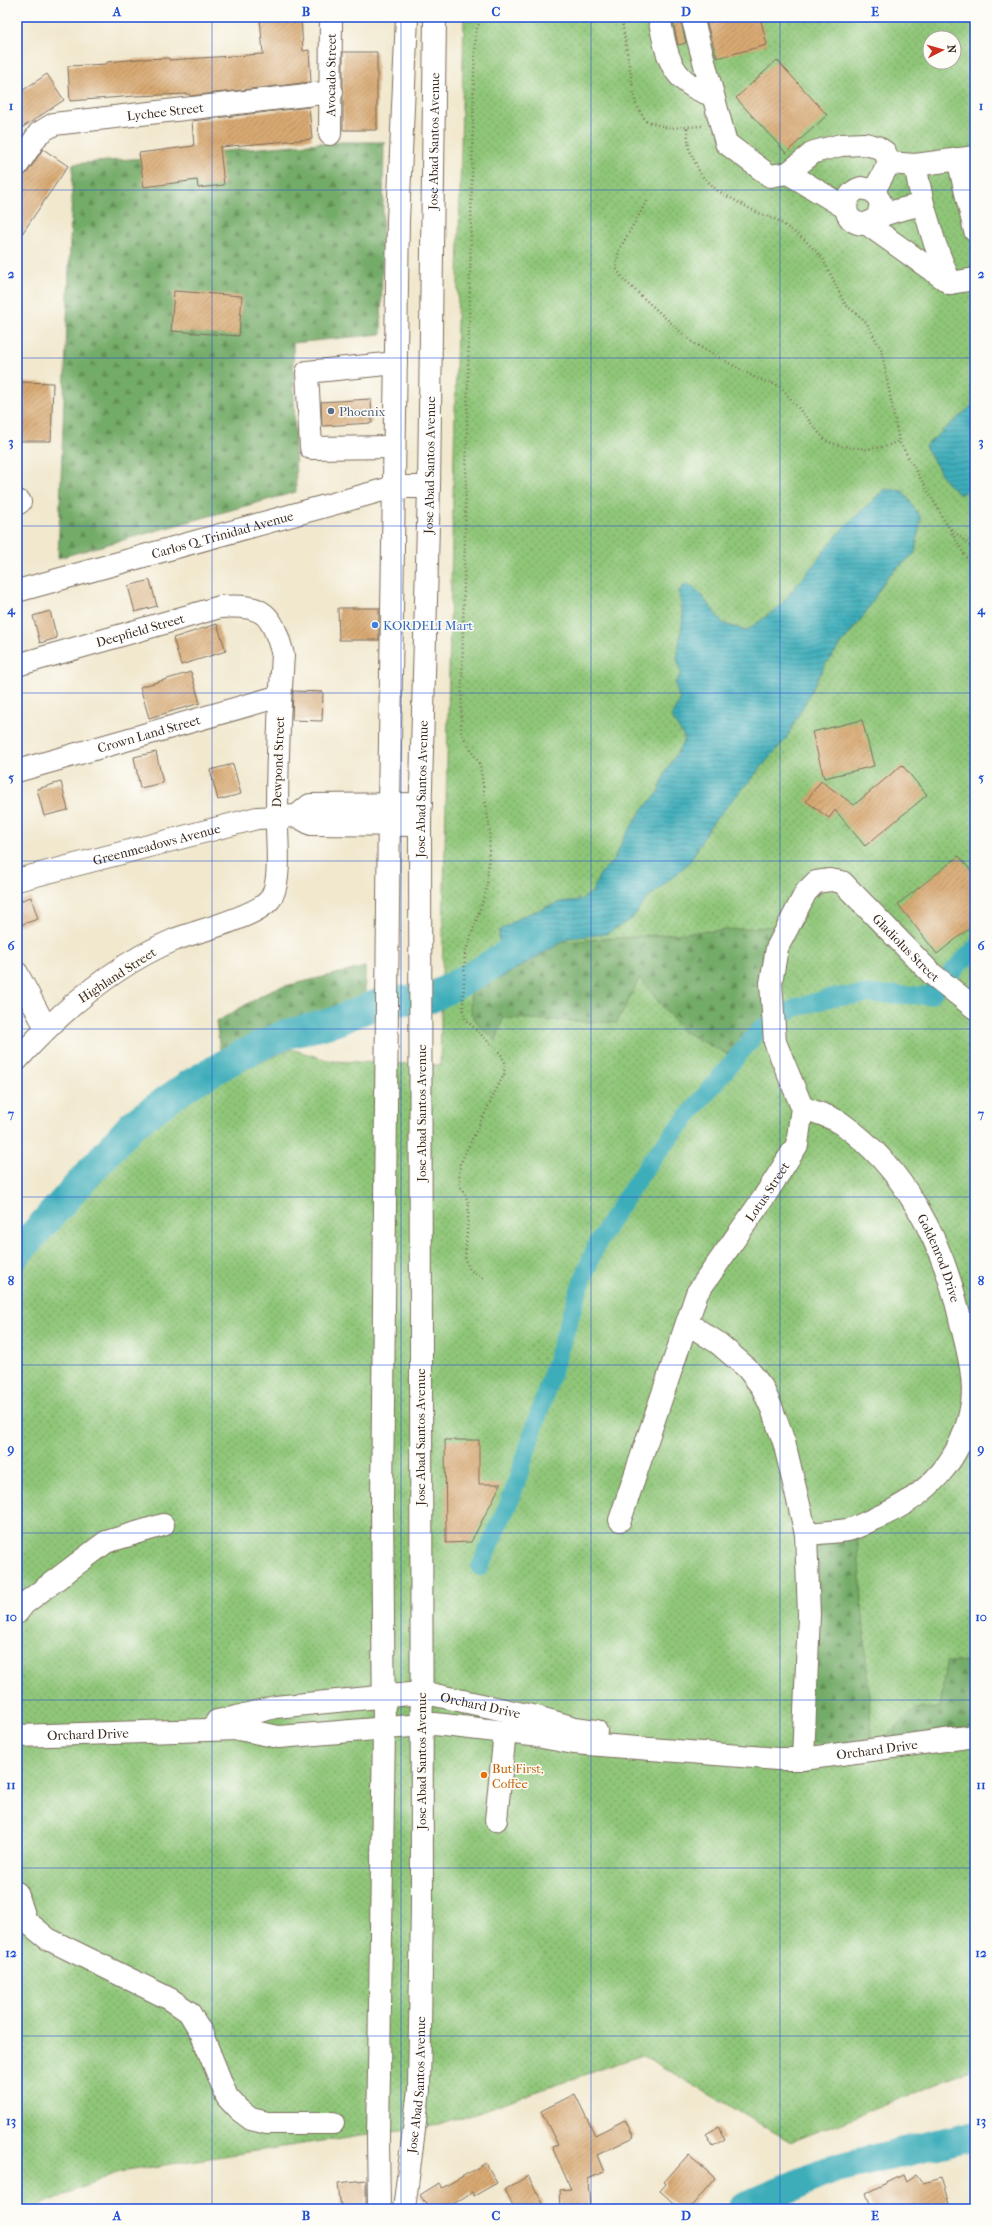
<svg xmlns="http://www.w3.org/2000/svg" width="992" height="2226" viewBox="0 0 992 2226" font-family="'IM FELL French Canon',serif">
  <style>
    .grass { fill: url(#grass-dots); stroke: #65784b; fill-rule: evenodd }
    .forest { fill: url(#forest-firs); stroke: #576a43 }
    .water { fill: url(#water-rules); stroke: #3c6c6c }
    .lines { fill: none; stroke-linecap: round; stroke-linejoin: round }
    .canal { stroke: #3eadba; stroke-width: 18 }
    .river { stroke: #3eadba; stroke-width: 30 }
    .building { fill: url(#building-hatch) }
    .minor-casing { stroke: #7b6c5c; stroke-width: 24 }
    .major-casing { stroke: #7b6c5c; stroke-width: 24 }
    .path { stroke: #7b6c5c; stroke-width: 2.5; stroke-dasharray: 1 3; stroke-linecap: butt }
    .minor { stroke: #fff; stroke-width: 22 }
    .major { stroke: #fff; stroke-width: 22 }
    .grid { fill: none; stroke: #1d4ed8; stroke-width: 1; stroke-opacity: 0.55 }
    .service-dot { fill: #5c6f8a; stroke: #fdfcf7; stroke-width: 1.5 }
    .shop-dot { fill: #3f7fe0; stroke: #fdfcf7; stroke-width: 1.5 }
    .food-dot { fill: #e8710a; stroke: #fdfcf7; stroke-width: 1.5 }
    .labels { text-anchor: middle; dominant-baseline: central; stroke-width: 3; stroke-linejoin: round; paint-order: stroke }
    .street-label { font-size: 13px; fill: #3b2a1e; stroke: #fdfcf7 }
    .service-label { font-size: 13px; fill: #4e5e75; stroke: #fdfcf7; text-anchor: start }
    .shop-label { font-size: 13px; fill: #366cbe; stroke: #fdfcf7; text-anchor: start }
    .food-label { font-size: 13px; fill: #c56008; stroke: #fdfcf7; text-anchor: start }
    .neatline { fill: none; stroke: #1d4ed8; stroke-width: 1.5 }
    .grid-label { font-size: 13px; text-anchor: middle; font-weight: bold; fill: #1d4ed8 }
  </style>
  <defs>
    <pattern id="grass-dots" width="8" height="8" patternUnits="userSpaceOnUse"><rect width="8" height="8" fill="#8fc678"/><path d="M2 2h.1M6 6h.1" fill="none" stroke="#76a162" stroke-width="1.8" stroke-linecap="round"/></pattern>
    <pattern id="forest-firs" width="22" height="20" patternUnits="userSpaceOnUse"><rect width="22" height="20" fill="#73ab68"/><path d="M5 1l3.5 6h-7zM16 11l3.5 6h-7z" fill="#608b55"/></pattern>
    <pattern id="water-rules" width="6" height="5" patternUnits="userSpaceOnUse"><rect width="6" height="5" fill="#3eadba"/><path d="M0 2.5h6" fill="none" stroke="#358d97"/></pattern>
    <pattern id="building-hatch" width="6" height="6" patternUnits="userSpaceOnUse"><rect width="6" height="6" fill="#d8a972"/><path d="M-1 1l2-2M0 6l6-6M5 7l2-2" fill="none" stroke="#b08a5d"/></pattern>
  </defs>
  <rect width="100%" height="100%" fill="#fdfcf7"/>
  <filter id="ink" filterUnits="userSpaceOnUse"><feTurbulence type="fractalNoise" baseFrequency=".025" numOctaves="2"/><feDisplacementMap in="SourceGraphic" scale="8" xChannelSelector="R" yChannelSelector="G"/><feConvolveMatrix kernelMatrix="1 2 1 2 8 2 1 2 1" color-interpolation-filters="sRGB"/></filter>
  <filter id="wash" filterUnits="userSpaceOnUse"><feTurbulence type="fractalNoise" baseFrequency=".012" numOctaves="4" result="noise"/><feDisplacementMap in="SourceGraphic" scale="16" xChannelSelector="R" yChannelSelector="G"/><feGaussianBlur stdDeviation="0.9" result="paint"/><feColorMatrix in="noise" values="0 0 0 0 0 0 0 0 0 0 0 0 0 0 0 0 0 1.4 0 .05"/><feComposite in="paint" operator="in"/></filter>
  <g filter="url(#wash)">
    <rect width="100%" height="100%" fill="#f1e8ce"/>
    <path class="grass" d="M464,17h511v2052l-184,73 -149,-87 -202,70 -79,10 -242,37 -88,37h-14v-939l129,-140 73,-49 72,-32 40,12 109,4zM930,38h24v24h-24z"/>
    <path class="forest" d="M331,142h53l-3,192 -88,9 3,149 -238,66 15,-394z
      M780,926l-14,88 -39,40 -45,-23 -42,-53 -23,45 -114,-5 -7,23c-26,-24 -31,-27 -21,-62l87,-37z
      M365,967v34l-144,56 -5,-35 57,-33z
      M857,1534l16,216 -68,-10 10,-200z
      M975,1661v65l-96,17 36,-34 25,-1 6,-46z"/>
    <path class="water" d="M975,403v81l-15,11 -14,-13 -21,-36z
      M885,489l18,2 18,27 -6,35 -28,24 -22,37 -40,51 -39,74 -75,86 -22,38 -42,36 -15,20 -26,15 -37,4 -70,41v-48l21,-14 40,-15 20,-2 12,-8 9,-20 12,-11 12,-25 17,-26 16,-17 8,-22 19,-32 -14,-23 9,-15 -5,-17 6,-11 -4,-14 6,-43 -4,-25 8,-8 12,9 24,31 23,8 33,-24 64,-79z"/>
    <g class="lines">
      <path class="canal" d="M480,1567l33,-74 66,-203 16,-42 17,-30 40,-59 108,-130 35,-21 38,-11 39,-3 57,2 46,-48"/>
      <path class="river" d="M17,1253l116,-129 57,-40 49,-28 45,-21 50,-13 48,-20 49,-4 50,-27 53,-34
        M743,2209l5,-4 85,-36 142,-34"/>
    </g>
    <g id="blocks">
      <path class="building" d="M260,17h41l2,34 6,-1 2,32 -121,14 -1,-2 -54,2 -65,5 -2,-35 39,-2v-2l32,-3 30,-1v2l94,-6z
        M672,17h8l6,26 -8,2z
        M705,17h55l7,28 -50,13z
        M343,52h34v78h-34z
        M777,60l50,55 -41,38 -50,-55z
        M47,74l17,26 -47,31v-37z
        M309,107l3,32 -92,8 4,38 -26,3 -1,-8 -53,7 -5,-34 55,-7 -2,-25z
        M17,131l6,4 -6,8z
        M43,149l25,17 -51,75v-63l10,-5z
        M174,291l68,5 -3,40 -68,-5z
        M21,382l32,1 -2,58h-32z
        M371,399l1,24 -50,3 -1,-24z
        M150,580l7,26 -22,6 -7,-26z
        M338,608h41v32h-40z
        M50,611l7,27 -17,5 -7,-27z
        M217,624l9,27 -45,14 -8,-27z
        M191,672l9,31 -51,15 -9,-31z
        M293,691l30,1 -1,29 -30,-1z
        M862,720l12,46 -50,12 -12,-46z
        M156,752l7,31 -23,5 -6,-31z
        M233,764l8,30 -23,6 -8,-30z
        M902,765l25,30 -62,51 -30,-36 -6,8 -23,-17 15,-20 33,24z
        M61,782l7,28 -24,6 -7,-27z
        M959,856l16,20v48l-38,30 -39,-50z
        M31,897l7,22 -21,7v-24z
        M445,1440h34v44h22l-30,58 -25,1z
        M575,2094l20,41 30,-15 9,17 -37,18 7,17 -16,7 2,30h-30l-1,-19 12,-1 -19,-42 6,-2 -17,-34z
        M718,2127l7,12 -12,7 -7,-12z
        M688,2155l27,23 -26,31h-9l-20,-18 6,-7 -2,-2z
        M486,2163l11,20 -23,13 -2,-4 -26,17h-17l-9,-14 19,-12 3,5z
        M903,2175l3,7 10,-7 6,8 19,-5 10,31h-77l-8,-16z
        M528,2176l18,33h-31l-11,-19z
        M366,2180v29h-25l-3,-26z"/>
    </g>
  </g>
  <g filter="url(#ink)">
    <use href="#blocks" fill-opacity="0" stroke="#7b6c5c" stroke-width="1"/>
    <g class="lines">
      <g class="minor-casing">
        <g id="minor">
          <path d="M659,17c8,39 11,65 53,78"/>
          <path d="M692,17l34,126 44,33 18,-3 26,-21 27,-7 24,-1 12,3 8,5 4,11"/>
          <path id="s1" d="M330,134l1,-117"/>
          <path d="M958,159l17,72"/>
          <path d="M915,165l8,39"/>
          <path id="s2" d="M17,166l22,-33 15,-9 278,-32"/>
          <path d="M788,173l58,35"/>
          <path d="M874,191l15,-28 26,2 60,-8"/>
          <path d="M878,217l3,-14 -7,-12 -13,-3c-20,6 -20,35 2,36 7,0 10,-5 16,-7 14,-7 30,-9 44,-13l12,40 15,39 25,-4"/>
          <path d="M867,224l83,59"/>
          <path d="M394,447l-83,1 -4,-76 89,-9"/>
          <path d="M17,504l3,-2"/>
          <path id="s3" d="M17,665l203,-58c44,-3 52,6 63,48 -4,53 -6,107 -6,160 -1,23 5,61 -5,81 -9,20 -76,35 -98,44 -62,26 -113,71 -157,120"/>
          <path id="s4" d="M17,771l263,-75"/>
          <path d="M297,816l13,-11 111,-1"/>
          <path id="s5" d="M17,880l240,-62 40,-2 14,8 109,1"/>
          <path d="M17,973l29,55"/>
          <path id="s6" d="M802,1107c12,5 28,9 39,16 63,44 101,118 118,191 6,28 17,60 13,89 -9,57 -45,94 -96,115 -9,4 -19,10 -28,12 -14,2 -28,3 -42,4"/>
          <path d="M687,1323l31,20 29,25 15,19 10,22 12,33 22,92 3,81 -6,144"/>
          <path id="s7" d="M620,1520l77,-227 67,-96 33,-52 5,-38 -27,-65 -4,-59 6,-35 29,-56 10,-10 14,-2 12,2 90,92 43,34"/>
          <path d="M17,1613l7,-9 82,-62 57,-17"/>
          <path id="s8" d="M217,1721l20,-4 38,-10 145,-14 15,2 102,22 38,11 21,3"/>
          <path id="s9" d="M17,1736l222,-7 40,8 156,-13 96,11 43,8 204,16h25l172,-23"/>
          <path d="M496,1820l9,-88"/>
          <path d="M17,1893l9,28 22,18 122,60 19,13 12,20 26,65 12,13 12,9 16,4h66"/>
        </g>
      </g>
      <g class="major-casing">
        <g id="major">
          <path id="s10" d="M17,591l377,-104h35"/>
          <path d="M379,2209l-1,-71 6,-410 -2,-224 7,-698 9,-586 9,-203"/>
          <path id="s11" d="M404,2209l15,-119 3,-187 -2,-1078 9,-338 6,-470"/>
        </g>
      </g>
      <path class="path" d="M482,17l-6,14 -2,43 -13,659 19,32 10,67 -3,56 -22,66 -2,54 2,11 36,35 4,9 -1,11 -44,90 -1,19 10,20 -4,57 5,10 13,8
        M621,17l15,88 10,16 22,7 34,-2
        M687,128l2,21 12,26 17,16 36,20 23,9 28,20 18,19 22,45 21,18 15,27 18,92 76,132
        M647,201l-28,49 -3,18 9,13 68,62 63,35 24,8 46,55 15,5 25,3 18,-2 15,-6
        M951,529l24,21"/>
      <use href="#minor" class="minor"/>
      <use href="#major" class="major"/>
    </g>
  </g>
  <path class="grid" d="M212,17v2192M401,17v2192M591,17v2192M780,17v2192M17,190h958M17,358h958M17,526h958M17,693h958M17,861h958M17,1029h958M17,1197h958M17,1365h958M17,1533h958M17,1700h958M17,1868h958M17,2036h958"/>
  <circle class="service-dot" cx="331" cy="411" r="4"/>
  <circle class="shop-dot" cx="375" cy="625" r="4"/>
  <circle class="food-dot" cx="484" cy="1775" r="4"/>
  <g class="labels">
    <g class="street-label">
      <text stroke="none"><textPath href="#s1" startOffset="59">Avocado Street</textPath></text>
      <text stroke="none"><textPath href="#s2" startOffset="169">Lychee Street</textPath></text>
      <text stroke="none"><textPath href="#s11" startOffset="2069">Jose Abad Santos Avenue</textPath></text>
      <text stroke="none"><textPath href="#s11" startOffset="1745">Jose Abad Santos Avenue</textPath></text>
      <text stroke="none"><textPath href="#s10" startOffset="213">Carlos Q. Trinidad Avenue</textPath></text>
      <text stroke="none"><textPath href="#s3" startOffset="128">Deepfield Street</textPath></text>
      <text stroke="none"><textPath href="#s4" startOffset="137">Crown Land Street</textPath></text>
      <text transform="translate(278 762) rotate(-88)">Dewpond Street</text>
      <text stroke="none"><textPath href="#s11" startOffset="1421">Jose Abad Santos Avenue</textPath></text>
      <text stroke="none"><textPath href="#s5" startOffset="144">Greenmeadows Avenue</textPath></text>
      <text stroke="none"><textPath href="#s7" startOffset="817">Gladiolus Street</textPath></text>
      <text transform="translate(117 975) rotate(-33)">Highland Street</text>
      <text transform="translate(421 1113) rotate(-90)">Jose Abad Santos Avenue</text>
      <text stroke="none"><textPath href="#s7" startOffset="363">Lotus Street</textPath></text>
      <text stroke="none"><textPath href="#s6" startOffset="212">Goldenrod Drive</textPath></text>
      <text transform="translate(420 1437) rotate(-90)">Jose Abad Santos Avenue</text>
      <text stroke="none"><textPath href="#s8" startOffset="267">Orchard Drive</textPath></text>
      <text stroke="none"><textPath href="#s9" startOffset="71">Orchard Drive</textPath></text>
      <text stroke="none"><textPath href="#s9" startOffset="864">Orchard Drive</textPath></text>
      <text transform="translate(421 1761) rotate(-90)">Jose Abad Santos Avenue</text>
      <text stroke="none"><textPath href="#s11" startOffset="125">Jose Abad Santos Avenue</textPath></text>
    </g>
    <g class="service-label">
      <text x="339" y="411">Phoenix</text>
    </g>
    <g class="shop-label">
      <text x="383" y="625">KORDELI Mart</text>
    </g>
    <g class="food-label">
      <text x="492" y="1768">But First,<tspan x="492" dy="15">Coffee</tspan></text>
    </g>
  </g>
  <rect width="992" height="2226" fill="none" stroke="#fdfcf7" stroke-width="44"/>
  <g transform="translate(942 50) rotate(84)"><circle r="19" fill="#fdfcf7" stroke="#afa8a0"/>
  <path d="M0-3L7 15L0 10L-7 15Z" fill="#c8321e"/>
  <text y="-6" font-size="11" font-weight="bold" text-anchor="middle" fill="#3b2a1e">N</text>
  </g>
  <rect x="22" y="22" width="948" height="2182" class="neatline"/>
  <g class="grid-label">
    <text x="117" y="16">A</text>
    <text x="306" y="16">B</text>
    <text x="496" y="16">C</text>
    <text x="686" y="16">D</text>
    <text x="875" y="16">E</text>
    <text x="11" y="110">1</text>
    <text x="981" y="110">1</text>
    <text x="11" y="278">2</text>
    <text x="981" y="278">2</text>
    <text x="11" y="446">3</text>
    <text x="981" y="446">3</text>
    <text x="11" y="614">4</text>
    <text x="981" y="614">4</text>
    <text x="11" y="782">5</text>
    <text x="981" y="782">5</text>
    <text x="11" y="950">6</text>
    <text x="981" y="950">6</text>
    <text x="11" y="1118">7</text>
    <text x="981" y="1118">7</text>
    <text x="11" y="1285">8</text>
    <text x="981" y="1285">8</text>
    <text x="11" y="1453">9</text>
    <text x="981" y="1453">9</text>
    <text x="11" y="1621">10</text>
    <text x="981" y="1621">10</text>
    <text x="11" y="1789">11</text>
    <text x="981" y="1789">11</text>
    <text x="11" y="1957">12</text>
    <text x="981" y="1957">12</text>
    <text x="11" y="2125">13</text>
    <text x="981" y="2125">13</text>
    <text x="117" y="2220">A</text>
    <text x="306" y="2220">B</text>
    <text x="496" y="2220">C</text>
    <text x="686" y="2220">D</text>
    <text x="875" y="2220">E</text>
  </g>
</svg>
